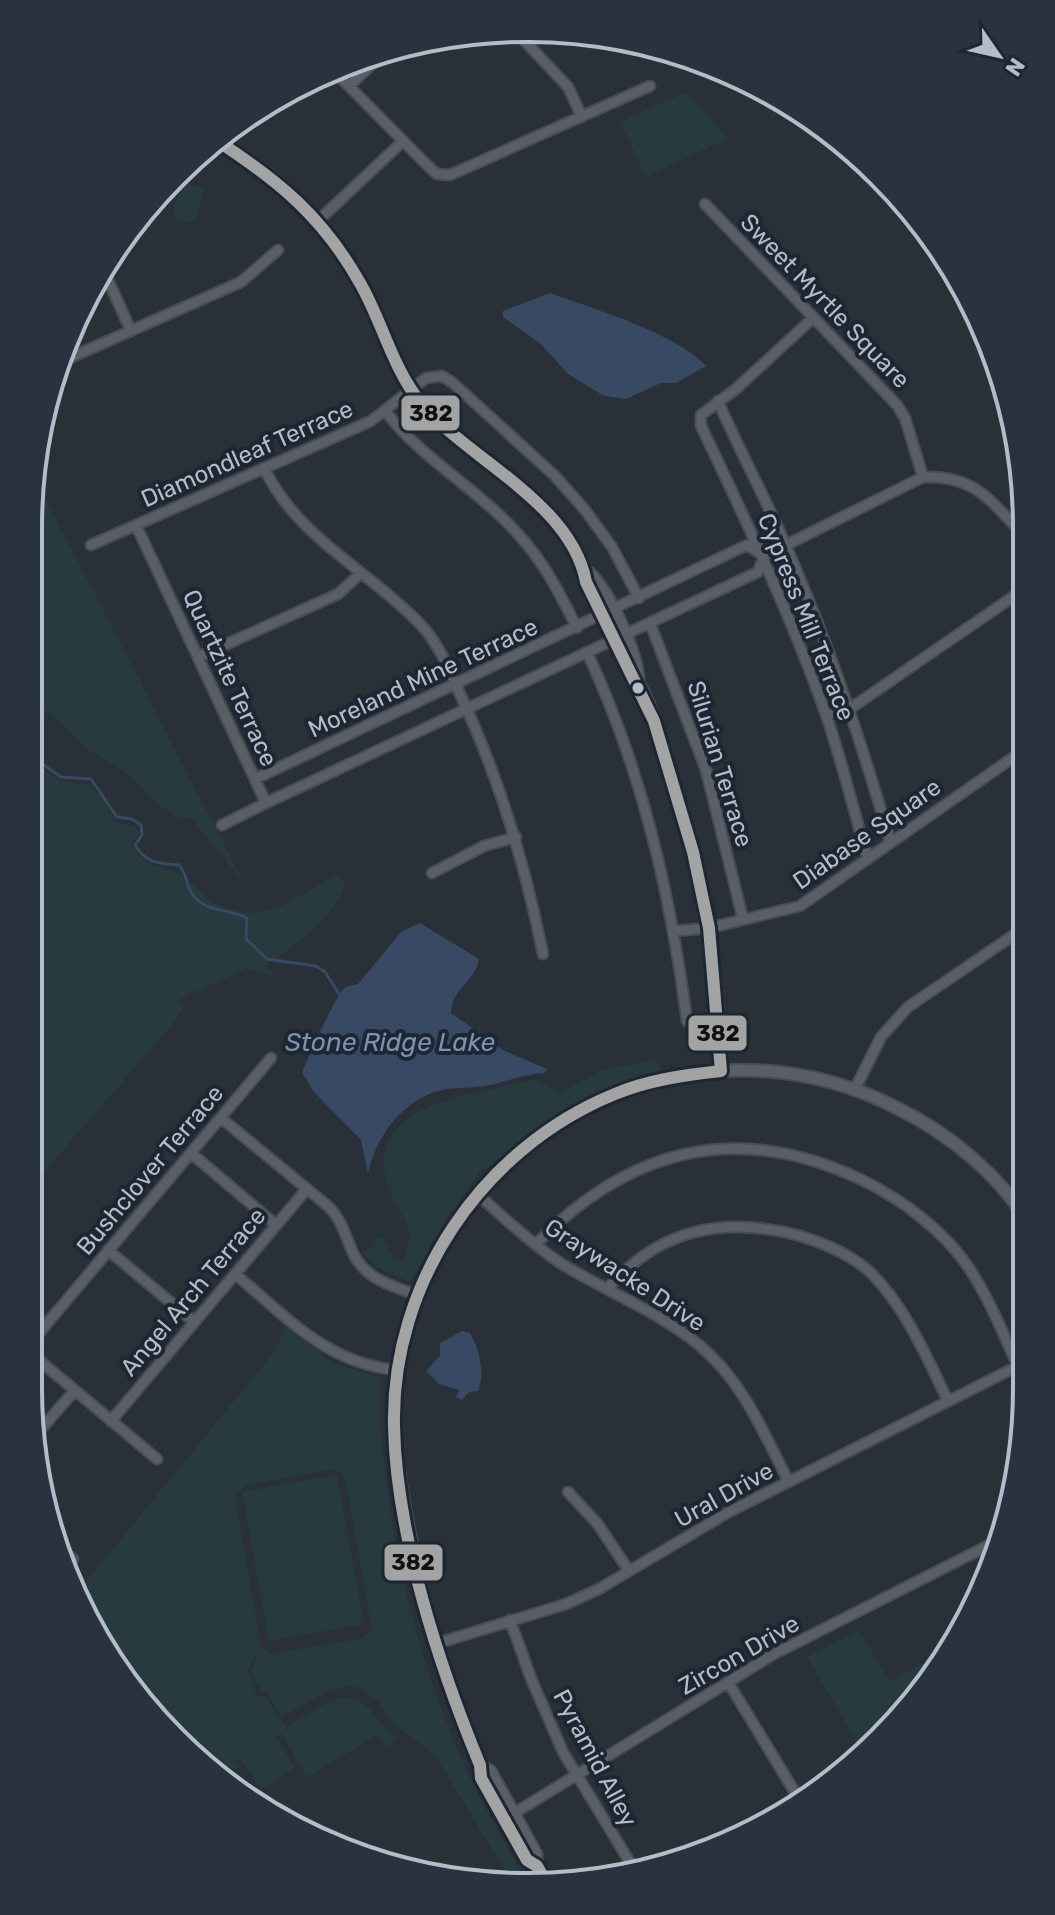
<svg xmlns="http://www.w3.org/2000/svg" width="1055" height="1915" viewBox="0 0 1055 1915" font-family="Rubik,sans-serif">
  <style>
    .green { fill: #273a3e; fill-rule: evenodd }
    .water { fill: #384963 }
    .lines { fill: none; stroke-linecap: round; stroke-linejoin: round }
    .stream { stroke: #384963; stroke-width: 3 }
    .minor-casing { stroke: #484c53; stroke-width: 13 }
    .tertiary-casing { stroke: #484c53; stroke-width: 15 }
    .minor { stroke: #5a5e66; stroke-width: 9 }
    .tertiary { stroke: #5a5e66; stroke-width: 11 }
    .bus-1-casing { stroke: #1d2633; stroke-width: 18 }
    .bus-1 { stroke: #a3a3a3; stroke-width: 12 }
    .bus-dot { fill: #b4bcc9; stroke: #1d2633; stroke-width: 3 }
    .labels { text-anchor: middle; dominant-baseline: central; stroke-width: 8; stroke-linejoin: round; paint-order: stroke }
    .street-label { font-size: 24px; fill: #b4bcc9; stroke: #1d2633 }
    .water-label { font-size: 26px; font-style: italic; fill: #7c92b1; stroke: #1d2633 }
    .rim { fill: none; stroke: #b4bcc9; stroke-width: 4 }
    .line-badge { stroke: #1d2633; stroke-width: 3 }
    .pale-badge-label { font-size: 22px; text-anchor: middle; font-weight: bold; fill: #111 }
  </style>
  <rect width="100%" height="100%" fill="#2a3038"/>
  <path class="green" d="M686,92l42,46 -82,39 -26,-55z
    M182,182l23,6 -9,31 -7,4 -12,-4 -4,-7z
    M33,474l211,409 -52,-64 -17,-3 -23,-16 -19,-23 -48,-29 -29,-31 -27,-14v-208z
    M29,758l29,22 31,5 14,13 11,23 22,6 3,6 -8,13c18,25 28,17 52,30 13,8 20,22 33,28 53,25 77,-9 121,-29l8,8c-12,37 -48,61 -79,82l10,13 -29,-10 -69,32 4,8 -7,13 -147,170z
    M654,1060l5,3 1,7c-67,18 -121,51 -172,98l-7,2 -38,54 -31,55 -4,2 -31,-13 -15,-16 12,-6 -2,-5 11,-5 11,24 10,-1c1,-8 6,-17 6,-23 -3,-20 -20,-37 -24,-56 -19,-82 98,-85 149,-101l25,14 42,-23z
    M285,1326l49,38 46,12c-2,56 6,108 15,163 24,130 64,232 133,344l-17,-2 -76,-126 -41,-31 -17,-24 -12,-9 -12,-5 -20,3 -52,28 -15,-26 -4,2 -11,-22 8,-20 -11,18 9,28 8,-1 22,33c4,-7 20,-14 29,-20 50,-31 49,6 82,30l-12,9 -9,-13 -70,42 -26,-44 -5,3 19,32 -34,21 -21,-31 -5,3 4,6 -18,9 -90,-85 -53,-100 197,-240zM331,1469l11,4 3,5 27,151 -9,9 -94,16 -8,-8 -26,-149 10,-11z
    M337,1475l27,149 -95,17 -27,-149z
    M859,1630l31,51 60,-31 -86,104 -57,-97z"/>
  <path class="water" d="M550,293c41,15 128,41 156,73l-30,17h-15l-35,16 -22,-3 -36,-22 -27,-30 -38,-27v-6z
    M420,923l59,36c-3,22 -28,30 -28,54l54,38 42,18 -3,4c-20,1 -35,8 -54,12 -14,3 -29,2 -43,4 -42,7 -71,46 -79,85l-7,-34 -48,-49 -11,-19c6,-13 35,-81 44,-85 4,-2 8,-2 12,-3l44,-53z
    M462,1331l8,2c10,16 15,43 8,58l-9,1 -7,8 -6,-3 3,-7 -20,-6 -13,-13 14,-15v-13z"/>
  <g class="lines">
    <path class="stream" d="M29,753l10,2 2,8 20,14 30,2 26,38 15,2 9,6 1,10 -7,10c11,19 24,18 44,20 8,9 7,21 14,30 12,17 37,14 54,23l-1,21 21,20 49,7 9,6 14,22"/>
    <g class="minor-casing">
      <path id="minor" d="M521,37l47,50 14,30
        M338,75l89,90 10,9 13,1 200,-89
        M349,86l37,-35
        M705,204l192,201 8,13 18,59
        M319,220l84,-79
        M103,269l28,62
        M813,318l-76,70 -36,27v11c45,94 89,188 124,286 17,48 28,98 43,147
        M56,364l185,-82 37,-32
        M718,401c21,49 47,96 68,145 42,96 75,194 104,295
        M386,412c37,48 92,77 132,122 26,28 42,60 59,94
        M264,468c34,71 105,102 157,157 18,19 28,45 39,69 39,83 65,170 83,260
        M136,525l130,278 -44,22
        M91,545l280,-124 55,-43 16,-2 11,7 102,93 30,34 27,37 27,51
        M650,623l56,147 37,149
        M587,652c55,118 83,240 100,369
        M198,657l140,-63 22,-20
        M826,715l25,-7 172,-118
        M255,779l492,-234 14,9
        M266,803l492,-231 6,-16 159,-79c52,-2 66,23 100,57
        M432,873l52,-27 32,-9
        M675,931l34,-3 91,-22 224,-156
        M855,1089l26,-52 27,-30 116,-79
        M221,1118l108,89c13,13 16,29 24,46 12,26 38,32 63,42
        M191,1153l85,72
        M477,1194c27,23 54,50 85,70 45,28 96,47 137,81 44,36 65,89 90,137
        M536,1244c95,-97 203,-123 326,-64 41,20 82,51 107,88 24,36 38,77 57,115
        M108,1250l85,71
        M235,1274c52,43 91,89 161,96
        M608,1288c52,-59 114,-72 189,-53 27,8 56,20 76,40 34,35 54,83 75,126
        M28,1346l243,-288
        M28,1351l129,108
        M111,1421l195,-231
        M36,1435l39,-45
        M568,1492l29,31 32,48
        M54,1544l19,15
        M510,1620l22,61 31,71 71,117
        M435,1644l131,-40 33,-15 128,-76 299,-151
        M728,1682l71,117
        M508,1817l266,-163 229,-116"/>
    </g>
    <g class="tertiary-casing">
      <path id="tertiary" d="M216,140c70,39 121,92 156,165 15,33 27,68 49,97 17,23 42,39 64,57 32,26 100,78 101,123l44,92c18,17 25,49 32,72 34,106 57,213 59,325
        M586,571c20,12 54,87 52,111
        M480,1765l10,6 46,83 1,12
        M548,1885l-11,-19 -10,-6 -46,-82 -1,-13c-36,-82 -59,-167 -75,-255 -8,-47 -16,-95 -8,-142 39,-233 289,-369 502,-259 50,25 95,62 126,108"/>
    </g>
    <use href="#minor" class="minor"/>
    <use href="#tertiary" class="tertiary"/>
    <g class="bus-1-casing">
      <path id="bus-1" d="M216,140c63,41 107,77 144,143 22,38 32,84 60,119 48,58 151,100 166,180l68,139 39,131 16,76 12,143c-36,4 -73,9 -106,23 -133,54 -224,189 -221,332 2,108 45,240 86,339l1,13 46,82 10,6 11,19"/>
    </g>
    <use href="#bus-1" class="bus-1"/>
  </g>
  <circle class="bus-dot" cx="638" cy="688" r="7"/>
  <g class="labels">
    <g class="street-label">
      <text transform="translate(825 301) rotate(46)">Sweet Myrtle Square</text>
      <text transform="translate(247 454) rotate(-24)">Diamondleaf Terrace</text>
      <text transform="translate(806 617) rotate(68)">Cypress Mill Terrace</text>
      <text transform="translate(230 678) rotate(65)">Quartzite Terrace</text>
      <text transform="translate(423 678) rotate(-25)">Moreland Mine Terrace</text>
      <text transform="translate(720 764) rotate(73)">Silurian Terrace</text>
      <text transform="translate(867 834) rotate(-35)">Diabase Square</text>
      <text transform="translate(150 1170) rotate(-50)">Bushclover Terrace</text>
      <text transform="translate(625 1275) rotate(33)">Graywacke Drive</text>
      <text transform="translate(193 1292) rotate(-50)">Angel Arch Terrace</text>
      <text transform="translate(724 1495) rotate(-29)">Ural Drive</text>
      <text transform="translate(739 1655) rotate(-30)">Zircon Drive</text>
      <text transform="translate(595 1758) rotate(62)">Pyramid Alley</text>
    </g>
    <g class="water-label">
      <text x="390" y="1042">Stone Ridge Lake</text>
    </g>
  </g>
  <path d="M0 0H1055V1915H0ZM527 42H528A485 485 0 0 1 1013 527V1388A485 485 0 0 1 528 1873H527A485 485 0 0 1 42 1388V527A485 485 0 0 1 527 42Z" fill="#29323f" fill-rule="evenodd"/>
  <path class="rim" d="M527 42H528A485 485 0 0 1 1013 527V1388A485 485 0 0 1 528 1873H527A485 485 0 0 1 42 1388V527A485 485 0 0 1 527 42Z"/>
  <g class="line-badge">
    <rect x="400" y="394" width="61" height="38" rx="8" fill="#a3a3a3"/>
    <rect x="687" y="1014" width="61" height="38" rx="8" fill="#a3a3a3"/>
    <rect x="383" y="1543" width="61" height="39" rx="8" fill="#a3a3a3"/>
  </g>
  <g class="pale-badge-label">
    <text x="431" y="421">382</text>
    <text x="718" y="1041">382</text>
    <text x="413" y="1570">382</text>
  </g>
  <g transform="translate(999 56) rotate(124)" stroke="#1d2633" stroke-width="6" paint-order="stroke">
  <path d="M0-6L14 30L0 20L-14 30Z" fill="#b4bcc9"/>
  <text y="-12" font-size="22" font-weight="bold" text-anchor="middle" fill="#b4bcc9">N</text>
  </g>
</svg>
